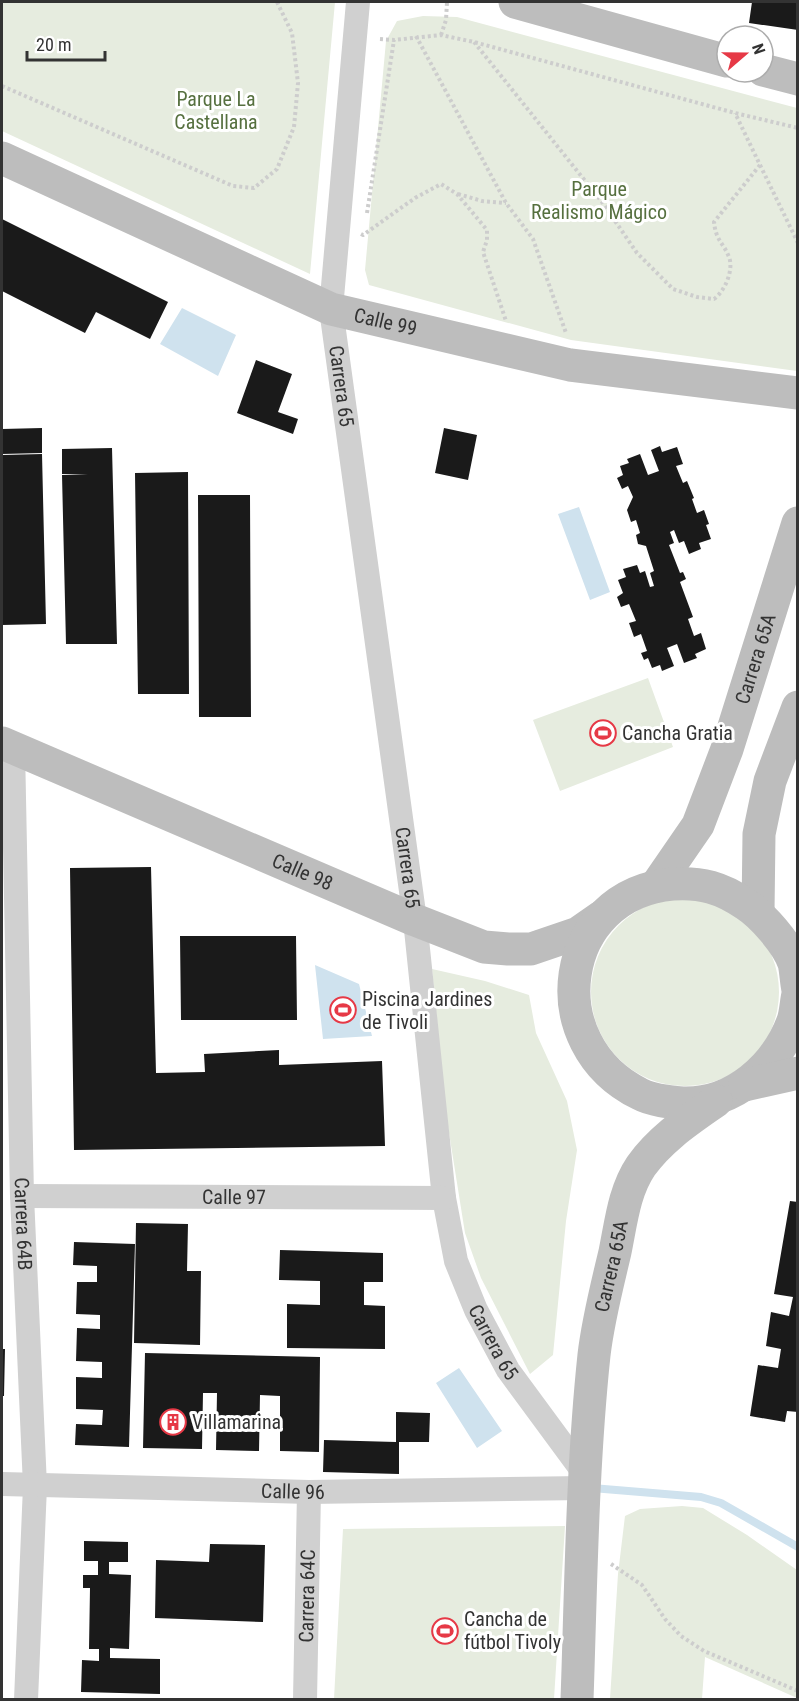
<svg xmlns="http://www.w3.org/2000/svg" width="799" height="1701" viewBox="0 0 799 1701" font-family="'Roboto Condensed',sans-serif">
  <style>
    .green { fill: #e6ecdf }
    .water { fill: #cfe2ee }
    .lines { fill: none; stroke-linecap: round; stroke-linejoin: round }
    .stream { stroke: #cfe2ee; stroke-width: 8 }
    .building { fill: #1a1a1a }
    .path { stroke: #cdcdcd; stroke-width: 4; stroke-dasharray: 3 3; stroke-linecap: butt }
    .street { stroke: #d0d0d0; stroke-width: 24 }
    .secondary { stroke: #bdbdbd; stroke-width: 33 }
    .labels { text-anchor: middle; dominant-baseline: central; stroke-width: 6; stroke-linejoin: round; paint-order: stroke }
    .park-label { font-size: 20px; fill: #56703f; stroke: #fff }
    .street-label { font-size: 20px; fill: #333; stroke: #fff }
    .poi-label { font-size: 20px; fill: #333; stroke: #fff; text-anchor: start }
  </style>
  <rect width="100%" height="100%" fill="#fff"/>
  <path class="green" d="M2,2h333l-25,272 -308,-143z
    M423,16l34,1 340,91v263l-226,-31 -202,-55 -4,-15 21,-229 11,-20z
    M648,678l25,69 -113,44 -27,-71z
    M591 992a94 94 0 1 1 188 0a94 94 0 1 1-188 0Z
    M432,969l53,12 44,14 7,38 31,68 10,49 -11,71 -13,134 -23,19 -49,-96 -16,-45 -19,-119z
    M682,1506l21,2 44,27 50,35v128l-92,-41 -3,42h-92l8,-125 7,-58 15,-7z
    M565,1526l-11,173h-220l9,-170z"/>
  <path class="water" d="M182,308l54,27 -18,41 -58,-32z
    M579,507l31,85 -20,8 -32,-86z
    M315,965l44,19 13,52 -49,3z
    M459,1368l43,63 -25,17 -41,-65z"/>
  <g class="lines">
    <path class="stream" d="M592,1488l109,9 20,6 77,44"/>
  </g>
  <path class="building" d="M752,2h46v28l-49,-7z
    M2,219l166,83 -18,37 -54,-27 -11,21 -83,-42z
    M256,360l36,14 -14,38 20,7 -5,15 -56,-21z
    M42,428v25l-40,1v-25z
    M444,428l33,7 -9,45 -33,-7z
    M660,446l2,6 15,-5 6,17 -7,2 7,17 4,-2 7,17 -2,1 5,14 7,-3 5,14 -3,1 5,14 -12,4 2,6 -12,5 -5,-13 -5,2 -5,-13 -4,2 4,11 -5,2 11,28 3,-1 3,7 -6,3 13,35 -5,2 6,17 7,-3 5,16 -11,5 2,4 -13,5 -7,-19 -10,4 7,18 -12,5 -2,-6 -8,3 -4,-10 -4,2 -3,-7 6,-2 -6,-17 -7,3 -5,-14 7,-2 -7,-17 -8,3 -4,-10 6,-4 -5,-13 8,-3 -3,-8 14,-4 3,8 5,-2 5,16 4,-1 -4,-13 4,-2 -8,-25 -8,-2 -2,-9 4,-2 -4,-13 -5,2 -4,-12 6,-13 -5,-11 -6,3 -5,-11 6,-3 -3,-9 9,-3 -2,-4 13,-5 8,21 11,-4 -8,-21z
    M112,448l5,196h-51l-4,-169 26,-1h-26v-25z
    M42,454l4,170 -44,1v-170z
    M188,472l1,222h-51l-3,-221z
    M198,495h52l1,222h-52z
    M151,867l5,206 49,-1 -1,-18 75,-4v15l103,-4 3,85 -311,4 -4,-282z
    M180,936h116l1,84h-116z
    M790,1201l8,1v210l-11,-1 -2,11 -35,-6 8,-51 20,3 3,-19 -15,-3 5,-34 18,4 4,-19 -19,-3z
    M136,1223l52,1 -1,47h14l-1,74 -66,-2z
    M74,1242l61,2 -6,203 -54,-2 1,-21 26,1 1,-15 -27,-1v-32l26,1v-16l-26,-1 1,-33 23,1v-14l-24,-1 1,-32h20v-16l-24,-1z
    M280,1250l103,3v29h-19v23l21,1v43l-98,-1v-44l33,1v-24l-41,-1z
    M2,1349h3l-1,47h-2z
    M145,1353l175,4 -1,95 -39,-1v-55l-20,-1 -1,56 -43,-1 1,-57h-14l-1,56 -59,-1z
    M396,1412l34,1 -1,29h-30v32l-76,-2 1,-32 72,2z
    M84,1541l44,1v20h-19v12l22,1 -2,74 -19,-1v10l50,1v35l-79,-2 1,-32 17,1v-12h-10l1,-61h-7v-13h15v-14h-14z
    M210,1544l55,1 -2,77 -108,-4 1,-58 53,2z"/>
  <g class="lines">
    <path class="path" d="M441,35l5,-15 1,-18
      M416,36l90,167 27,36 33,94
      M380,39l14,1 47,-5 33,7 261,71 63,15
      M474,42l128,160 35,51 36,36 24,8 17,2c11,-8 20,-29 15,-42 -6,-15 -13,-16 -15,-35l46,-57 -25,-52
      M2,86l231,100 21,2 23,-19 17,-42 4,-44 -6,-50 -15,-31
      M760,165l38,78
      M458,194l24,7 24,2
      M367,213l27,-173
      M361,234l2,1 52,-37 26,-14 16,10 30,36v10l-4,12 23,69
      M611,1564l31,21 23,34 16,17 23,15 94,40"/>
    <g class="street">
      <path id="s1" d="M358,2l-27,307 84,611 29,278 12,63 20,49 32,60 78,106"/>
      <path id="s2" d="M13,748l9,448 13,290 -9,214"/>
      <path id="s3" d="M22,1196l422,2"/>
      <path id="s4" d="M2,1484l307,8 276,-4"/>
      <path id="s5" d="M305,1700l4,-208"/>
    </g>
    <g class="secondary">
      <path d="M515,2l212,59"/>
      <path d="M763,70l35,9"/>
      <path id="s6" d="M2,158l329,151 239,56 228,28"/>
      <path id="s7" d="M2,743l413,177 69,27 24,2h23l47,-16 23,-16"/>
      <path id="s8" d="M656,886l42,-61 29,-76 71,-226"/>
      <path d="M758,912l1,-78 11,-53 28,-74"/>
      <path d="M798,990c-2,-9 -2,-19 -4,-27 -7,-20 -32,-48 -49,-59 -23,-16 -44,-22 -72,-20 -115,10 -135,160 -33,210 13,7 30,8 44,9 50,1 92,-36 109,-82 3,-9 3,-19 5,-27"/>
      <path d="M745,1085l53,-12"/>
      <path id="s9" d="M577,1700c4,-115 5,-231 17,-345 4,-35 13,-69 21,-103 6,-29 9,-61 26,-86 20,-28 48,-46 75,-65"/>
    </g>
  </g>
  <defs>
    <g id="stadium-ring" transform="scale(1.35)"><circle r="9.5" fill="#fff" stroke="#e63946" stroke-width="1.5"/><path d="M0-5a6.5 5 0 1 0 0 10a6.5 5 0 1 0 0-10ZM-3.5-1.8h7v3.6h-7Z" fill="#e63946"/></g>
    <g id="building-ring" transform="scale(1.35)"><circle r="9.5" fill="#fff" stroke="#e63946" stroke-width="1.5"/><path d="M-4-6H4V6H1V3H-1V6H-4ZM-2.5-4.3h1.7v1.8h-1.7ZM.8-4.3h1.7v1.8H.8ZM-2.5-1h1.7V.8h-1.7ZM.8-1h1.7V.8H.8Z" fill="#e63946"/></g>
  </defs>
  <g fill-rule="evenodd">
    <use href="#stadium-ring" x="603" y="733"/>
    <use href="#stadium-ring" x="343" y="1010"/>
    <use href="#building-ring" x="173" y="1422"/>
    <use href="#stadium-ring" x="445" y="1631"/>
  </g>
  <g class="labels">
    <g class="park-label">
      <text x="216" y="99">Parque La<tspan x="216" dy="23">Castellana</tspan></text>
      <text x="599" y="189">Parque<tspan x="599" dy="23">Realismo Mágico</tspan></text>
    </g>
    <g class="street-label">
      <text stroke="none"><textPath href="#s6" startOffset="418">Calle 99</textPath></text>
      <text stroke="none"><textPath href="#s1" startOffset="386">Carrera 65</textPath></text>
      <text stroke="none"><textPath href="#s8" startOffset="250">Carrera 65A</textPath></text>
      <text stroke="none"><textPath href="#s1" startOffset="872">Carrera 65</textPath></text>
      <text stroke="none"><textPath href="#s7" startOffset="327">Calle 98</textPath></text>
      <text stroke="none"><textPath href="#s3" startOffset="212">Calle 97</textPath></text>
      <text stroke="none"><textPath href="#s2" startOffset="476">Carrera 64B</textPath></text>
      <text stroke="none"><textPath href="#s9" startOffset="436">Carrera 65A</textPath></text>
      <text stroke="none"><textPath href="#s1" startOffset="1358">Carrera 65</textPath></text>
      <text stroke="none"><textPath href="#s4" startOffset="291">Calle 96</textPath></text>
      <text stroke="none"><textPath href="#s5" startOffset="104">Carrera 64C</textPath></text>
    </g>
    <g class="poi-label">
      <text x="622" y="733">Cancha Gratia</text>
      <text x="362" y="999">Piscina Jardines<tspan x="362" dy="23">de Tivoli</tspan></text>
      <text x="192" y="1422">Villamarina</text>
      <text x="464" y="1619">Cancha de<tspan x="464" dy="23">fútbol Tivoly</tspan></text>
    </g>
  </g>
  <rect width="799" height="1701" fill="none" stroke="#333333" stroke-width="6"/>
  <g transform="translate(745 54) rotate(70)"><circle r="28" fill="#ffffff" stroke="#adadad" stroke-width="1.5"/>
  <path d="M0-4.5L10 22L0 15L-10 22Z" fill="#e63946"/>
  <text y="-9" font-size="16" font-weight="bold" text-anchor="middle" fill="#333333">N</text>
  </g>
  <path d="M27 51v9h78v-9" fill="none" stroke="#333333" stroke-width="3"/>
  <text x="36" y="51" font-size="18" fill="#333333" stroke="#ffffff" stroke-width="4.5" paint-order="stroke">20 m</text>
</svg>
